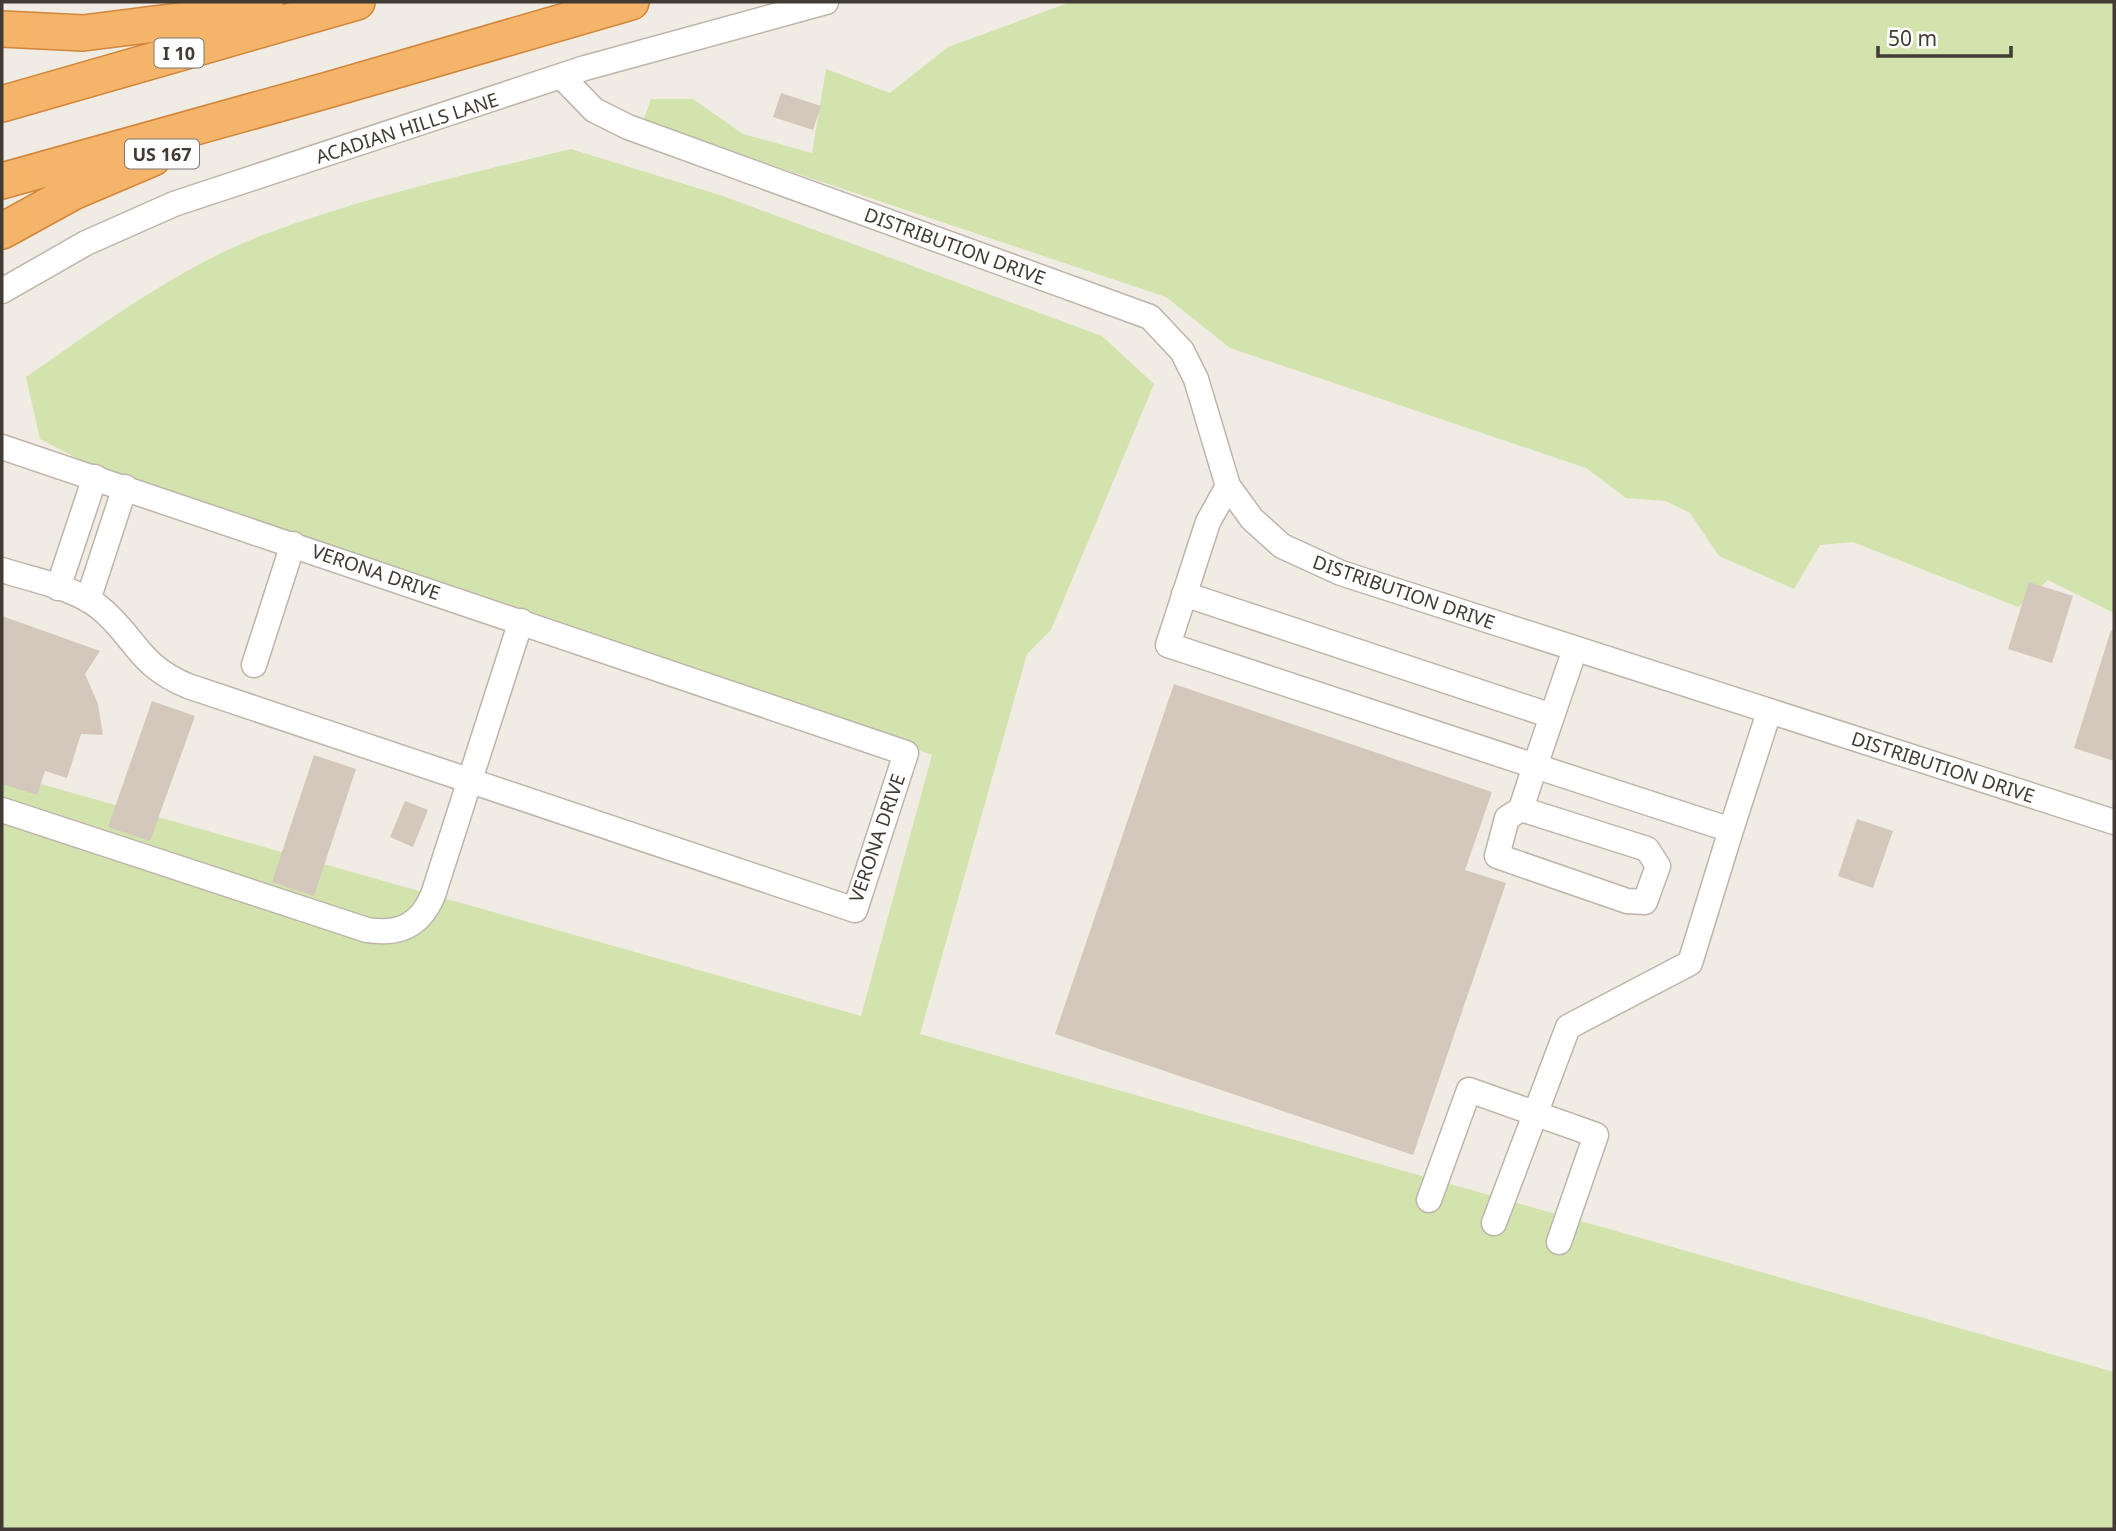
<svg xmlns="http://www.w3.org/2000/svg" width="2116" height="1531" viewBox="0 0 2116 1531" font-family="'Noto Sans',sans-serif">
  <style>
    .green { fill: #d2e3ae }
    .building { fill: #d4c8bd }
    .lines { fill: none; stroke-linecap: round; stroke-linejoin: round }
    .minor-casing { stroke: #beb4aa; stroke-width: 27 }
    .highway-casing { stroke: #d2863b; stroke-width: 38 }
    .minor { stroke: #fff; stroke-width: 24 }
    .highway { stroke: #f4b46a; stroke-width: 35 }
    .labels { text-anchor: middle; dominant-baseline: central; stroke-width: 6; stroke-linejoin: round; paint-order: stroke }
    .shield { fill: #fff; stroke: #7b7671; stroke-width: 2 }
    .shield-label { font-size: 18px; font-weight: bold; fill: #423b34 }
    .street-label { font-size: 19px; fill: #423b34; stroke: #fff }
  </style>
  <rect width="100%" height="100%" fill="#f0ebe3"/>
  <path class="green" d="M1071,2h1043v611l-66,-33 -30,27 -165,-65 -33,3 -26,44 -75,-33 -29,-43 -24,-12 -40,-3 -40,-30 -356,-120 -64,-51 -523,-175 8,-23h42l50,35 69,19 14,-84 64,24 58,-46z
    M571,149l152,47 379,140 52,48 -103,246 -24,24 -107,380 1194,338v157h-2112v-756l859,243 71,-261 -834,-286 -58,-30 -14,-62c73,-50 154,-111 237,-142 100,-38 205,-61 308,-86z"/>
  <path class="building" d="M781,93l40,13 -8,24 -40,-13z
    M2029,582l44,14 -21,67 -44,-14z
    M2,616l98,35 -15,23 13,30 5,31 -22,-1 -14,44 -22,-7 -8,24 -35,-11z
    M2111,630l3,1v130l-40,-13z
    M1174,684l318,108 -27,78 41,13 -93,272 -358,-121z
    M152,701l43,15 -45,125 -42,-14z
    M314,755l42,14 -42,127 -42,-14z
    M405,801l23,9 -15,37 -23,-10z
    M1857,819l36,12 -20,57 -35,-12z"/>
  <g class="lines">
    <g class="minor-casing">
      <path id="minor" d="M562,77l32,33 34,17 522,190 32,34 14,28 32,107 24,33 30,27 59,27 773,249
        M2,291l84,-48 88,-39 411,-136 241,-66
        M2,447l904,306 -51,157 -667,-224c-51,-21 -52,-49 -89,-79 -26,-20 -66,-27 -97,-37
        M1228,486l-20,36 -40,123 367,121 40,-117
        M58,588l37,-111
        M1184,594l368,122
        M88,600l37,-113
        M254,665l39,-121
        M1521,809l-14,9 -10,38 130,45 18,1 13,-36 -11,-17 -126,-40 14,-43 196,64 38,-118
        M2,810l365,120c32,5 53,-4 66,-35l88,-274
        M1429,1200l40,-110 127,45 -37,107
        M1494,1223l74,-196 122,-64 41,-133"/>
    </g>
    <g class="highway-casing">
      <path id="highway" d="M2,29l81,4 183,-23
        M2,104l355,-102
        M2,181l326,-91 303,-88
        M2,231l71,-39 80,-34"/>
    </g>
    <use href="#minor" class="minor"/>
    <use href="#highway" class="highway"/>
  </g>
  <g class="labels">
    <g class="shield">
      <rect x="154.5" y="38.5" width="49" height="29" rx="5"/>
      <rect x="125" y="139.5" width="74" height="29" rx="5"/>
    </g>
    <g class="shield-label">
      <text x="179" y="53">I 10</text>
      <text x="162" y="154">US 167</text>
    </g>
    <g class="street-label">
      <text transform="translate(407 128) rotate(-18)">ACADIAN HILLS LANE</text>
      <text transform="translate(955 246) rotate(20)">DISTRIBUTION DRIVE</text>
      <text transform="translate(376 572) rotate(19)">VERONA DRIVE</text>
      <text transform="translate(1404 592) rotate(19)">DISTRIBUTION DRIVE</text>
      <text transform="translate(1943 767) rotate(18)">DISTRIBUTION DRIVE</text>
      <text transform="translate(877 838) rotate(-71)">VERONA DRIVE</text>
    </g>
  </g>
  <rect width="2116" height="1531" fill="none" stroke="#423b34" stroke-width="7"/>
  <path d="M1878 46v10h133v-10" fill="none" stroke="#423b34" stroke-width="3.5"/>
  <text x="1888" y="46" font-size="21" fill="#423b34" stroke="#ffffff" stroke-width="5" paint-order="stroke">50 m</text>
</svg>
